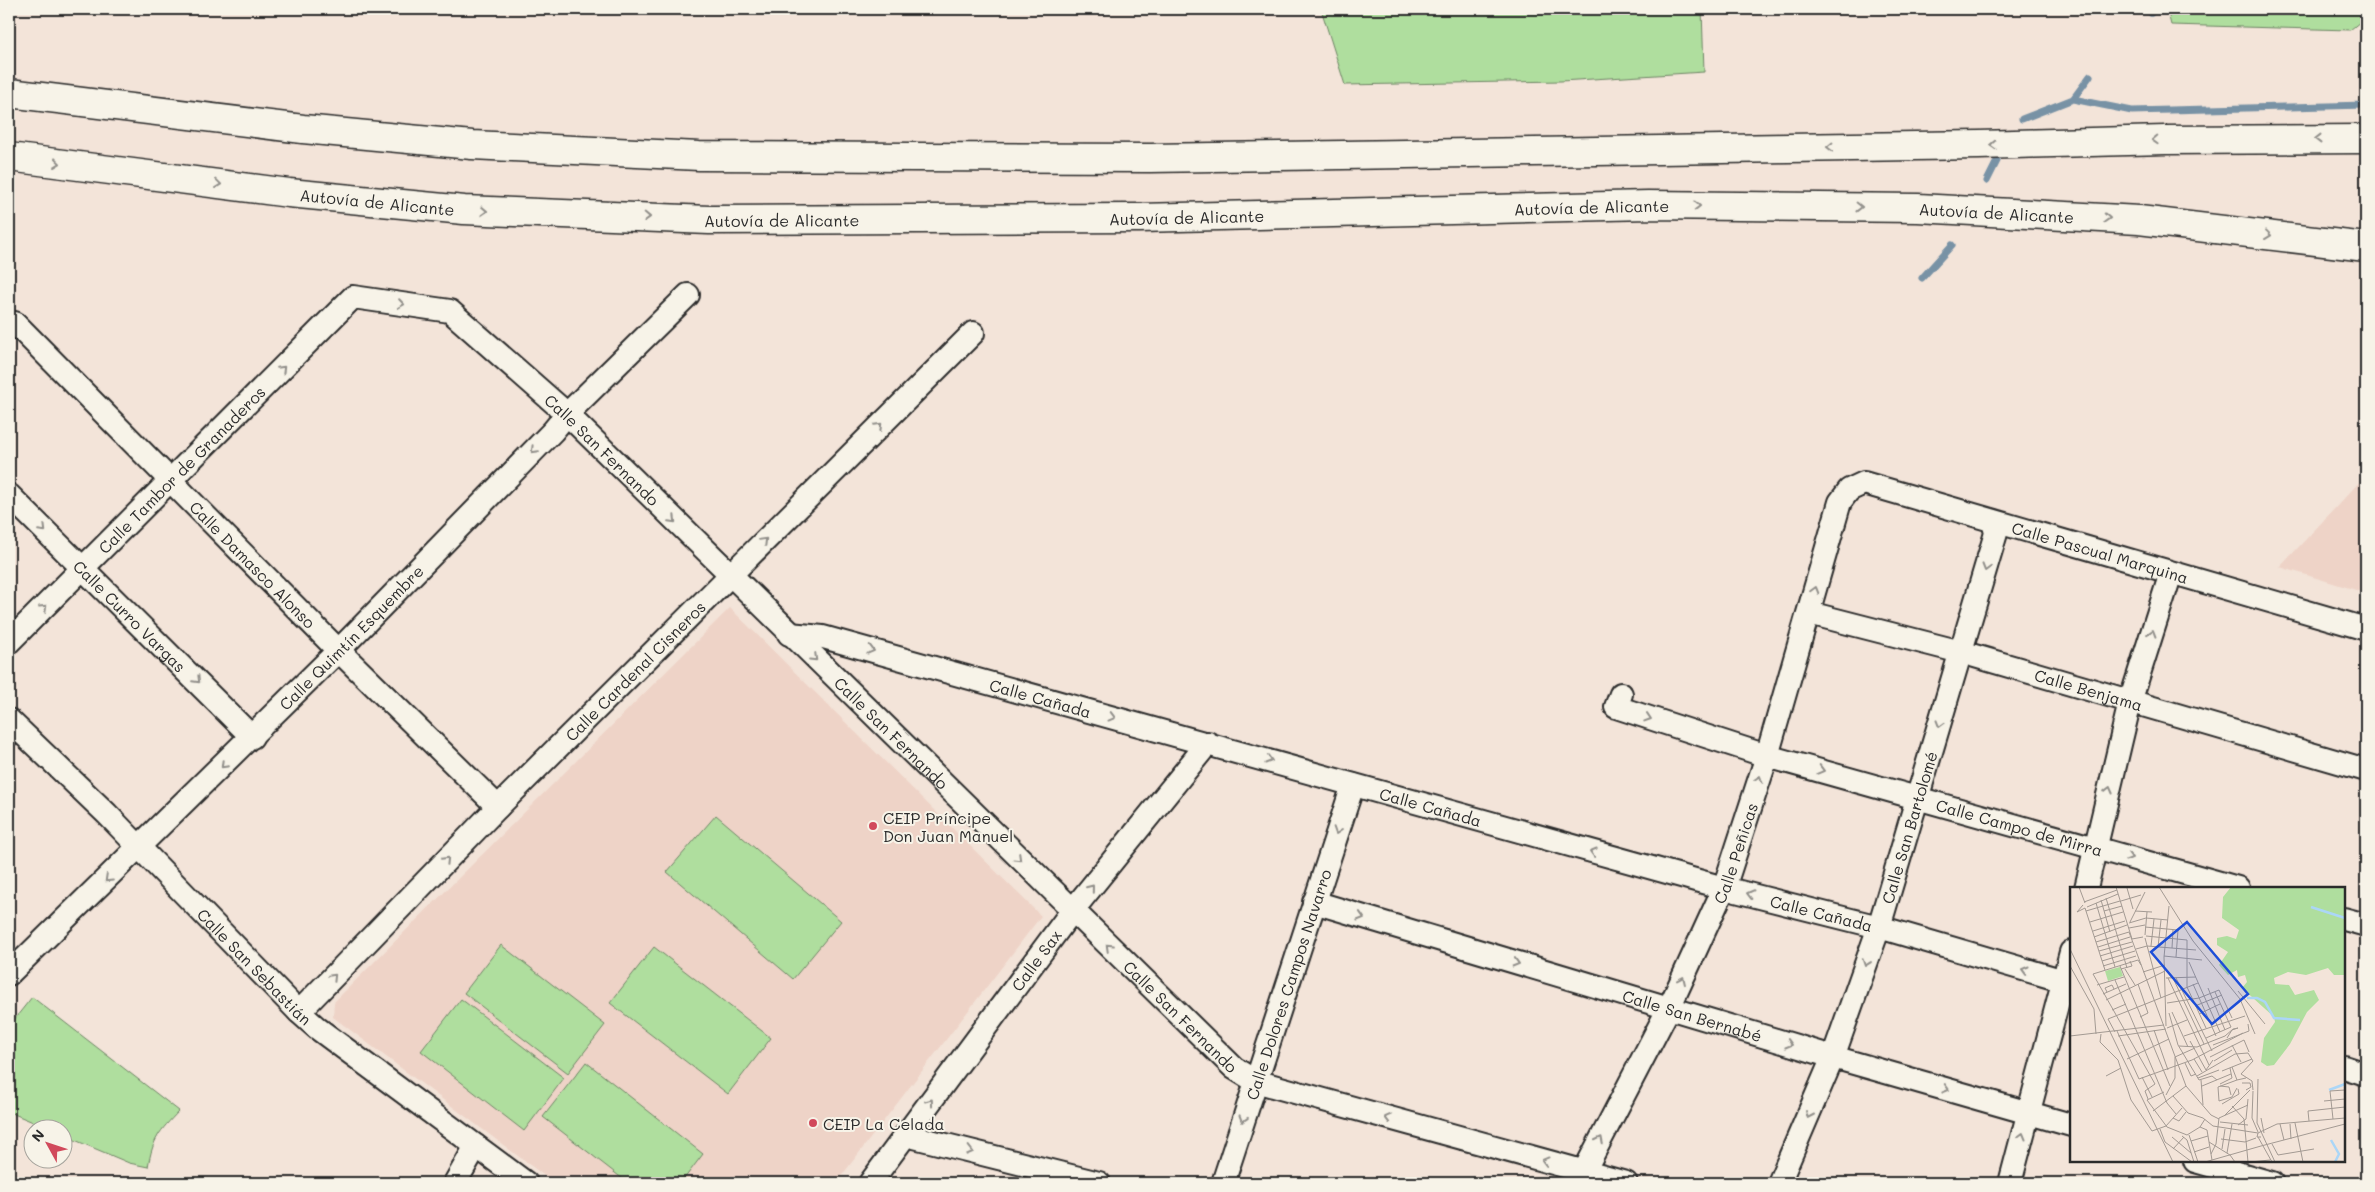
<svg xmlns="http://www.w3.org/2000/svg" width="2375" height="1192" viewBox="0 0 2375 1192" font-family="Mali,sans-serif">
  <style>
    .built { fill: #eed3c7 }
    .green { fill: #afde9e; stroke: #6d8464 }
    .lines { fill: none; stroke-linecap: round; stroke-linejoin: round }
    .stream { stroke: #7892a5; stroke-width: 7 }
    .minor-casing { stroke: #2b2b2b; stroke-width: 26 }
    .motorway-casing { stroke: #2b2b2b; stroke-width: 31 }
    .minor { stroke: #f7f3e8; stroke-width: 22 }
    .motorway { stroke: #f7f3e8; stroke-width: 28 }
    .oneway { stroke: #918f8a }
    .poi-dot { fill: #d1495b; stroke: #f7f3e8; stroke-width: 2 }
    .labels { text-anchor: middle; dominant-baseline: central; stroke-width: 4; stroke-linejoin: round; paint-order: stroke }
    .street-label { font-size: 16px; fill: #2b2b2b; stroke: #f7f3e8 }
    .poi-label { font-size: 16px; fill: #2b2b2b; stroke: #f7f3e8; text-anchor: start }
    .inset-river { fill: none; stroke: #abd6f7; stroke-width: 2.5 }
    .inset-road { fill: none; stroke: #a39a93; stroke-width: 1 }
    .view { fill: #1d4ed8; fill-opacity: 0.15; stroke: #1d4ed8; stroke-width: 2.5 }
    .inset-edge { fill: none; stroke: #2b2b2b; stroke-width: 2.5 }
  </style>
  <rect width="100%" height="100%" fill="#f3e4d9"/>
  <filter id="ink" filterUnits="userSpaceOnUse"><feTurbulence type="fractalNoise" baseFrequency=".02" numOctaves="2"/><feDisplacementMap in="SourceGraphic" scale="10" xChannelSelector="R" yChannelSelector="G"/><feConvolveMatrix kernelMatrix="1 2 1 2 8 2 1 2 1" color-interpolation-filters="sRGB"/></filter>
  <g filter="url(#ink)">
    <path class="built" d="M2366,475v118l-86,-26z
      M730,608l311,308 -205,267h-282l-221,-166 1,-15z"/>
    <path class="green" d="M1321,9h381l2,63 -143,9 -216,4z
      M2167,9h199v8l-16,13 -179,-5z
      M716,815l125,106 -48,58 -126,-107z
      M501,945l104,80 -37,48 -104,-80z
      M654,947l117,91 -43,56 -118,-91z
      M32,997l147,114c-20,21 -26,27 -31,56l-19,-4 -66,-28 -1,-5 -12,-1 -41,-17v-86z
      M461,999l103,79 -40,53 -103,-80z
      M586,1062l117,92 -22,29h-53l-85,-66z"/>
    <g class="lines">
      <path class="stream" d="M2151,13l4,-4
        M2073,99l59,12 234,-6
        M2022,119l51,-20 17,-23
        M1987,181l10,-20
        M1922,278l30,-33"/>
      <g class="minor-casing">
        <g id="minor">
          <path id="s1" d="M9,322l6,1 315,319 168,165"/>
          <path id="s2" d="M9,495l243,242"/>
          <path id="s3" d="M1809,613l152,39 405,118"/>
          <path id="s4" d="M789,634l34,3 901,251 155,39 192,56"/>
          <path id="s5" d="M9,642l344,-345 97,14 117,103 667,654 21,13 371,102"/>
          <path id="s6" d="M1621,694l-5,13 151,49 471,132"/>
          <path id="s7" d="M9,720l98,94 192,198 18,16 209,155"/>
          <path d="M2086,888l44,-186 41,-129"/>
          <path id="s8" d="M1314,902l519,155 238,68"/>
          <path d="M2344,919l22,6"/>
          <path id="s9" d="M9,974l330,-324 214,-219 14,-17 121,-119"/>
          <path id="s10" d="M299,1012l199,-205 475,-474"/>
          <path d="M2344,1067l22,7"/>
          <path d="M906,1135l193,48"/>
          <path d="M2195,1161l77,22"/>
          <path d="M455,1183l21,-37"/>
          <path id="s11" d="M870,1183l202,-272 136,-168"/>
          <path id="s12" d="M1223,1183l130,-398"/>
          <path id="s13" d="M1578,1183l91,-175 55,-120 43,-132 73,-254 9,-12 15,-7 502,146"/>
          <path id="s14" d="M1779,1183l54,-126 46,-130 117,-394 -3,-12"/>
          <path d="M2010,1183l61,-231"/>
        </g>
      </g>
      <g class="motorway-casing">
        <g id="motorway">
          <path d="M9,93l294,36 169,16 227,11 451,2 829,-13 186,-5 201,-1"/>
          <path id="s15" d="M9,157l280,36 175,17 245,10 431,-2 508,-13 270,3 221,12 227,27"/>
        </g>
      </g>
      <use href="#minor" class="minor"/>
      <use href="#motorway" class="motorway"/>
    </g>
    <defs><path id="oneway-chevron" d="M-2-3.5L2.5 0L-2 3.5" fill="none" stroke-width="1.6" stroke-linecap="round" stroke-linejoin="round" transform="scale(1.25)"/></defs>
    <g class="oneway">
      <use href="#oneway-chevron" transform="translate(2318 139) rotate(180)"/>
      <use href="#oneway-chevron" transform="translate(2155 140) rotate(178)"/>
      <use href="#oneway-chevron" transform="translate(1993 145) rotate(178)"/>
      <use href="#oneway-chevron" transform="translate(1830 147) rotate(179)"/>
      <use href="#oneway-chevron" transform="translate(57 163) rotate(7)"/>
      <use href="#oneway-chevron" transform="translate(218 184) rotate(7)"/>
      <use href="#oneway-chevron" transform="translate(1697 206) rotate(1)"/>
      <use href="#oneway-chevron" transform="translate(1859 207) rotate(1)"/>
      <use href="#oneway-chevron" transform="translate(484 211) rotate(2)"/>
      <use href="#oneway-chevron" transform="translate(647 217) rotate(2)"/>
      <use href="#oneway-chevron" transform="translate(2107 218) rotate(3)"/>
      <use href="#oneway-chevron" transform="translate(2268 235) rotate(7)"/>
      <use href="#oneway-chevron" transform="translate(401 304) rotate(8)"/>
      <use href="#oneway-chevron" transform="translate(282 369) rotate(-45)"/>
      <use href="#oneway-chevron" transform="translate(879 426) rotate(-45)"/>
      <use href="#oneway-chevron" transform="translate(534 450) rotate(134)"/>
      <use href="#oneway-chevron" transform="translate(673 520) rotate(45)"/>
      <use href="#oneway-chevron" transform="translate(43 529) rotate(45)"/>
      <use href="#oneway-chevron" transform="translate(764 541) rotate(-45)"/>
      <use href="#oneway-chevron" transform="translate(1986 568) rotate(106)"/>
      <use href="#oneway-chevron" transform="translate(1815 590) rotate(-74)"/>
      <use href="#oneway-chevron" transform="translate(44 608) rotate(-44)"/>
      <use href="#oneway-chevron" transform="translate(2152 633) rotate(-73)"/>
      <use href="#oneway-chevron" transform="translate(871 650) rotate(15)"/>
      <use href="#oneway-chevron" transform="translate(814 658) rotate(44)"/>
      <use href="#oneway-chevron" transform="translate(197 680) rotate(45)"/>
      <use href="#oneway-chevron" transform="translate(1112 717) rotate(15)"/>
      <use href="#oneway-chevron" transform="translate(1648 718) rotate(18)"/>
      <use href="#oneway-chevron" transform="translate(1940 724) rotate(106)"/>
      <use href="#oneway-chevron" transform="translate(1269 760) rotate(16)"/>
      <use href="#oneway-chevron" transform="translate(224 765) rotate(135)"/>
      <use href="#oneway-chevron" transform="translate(1821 770) rotate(15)"/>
      <use href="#oneway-chevron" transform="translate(1759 779) rotate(-72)"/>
      <use href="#oneway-chevron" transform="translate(2109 790) rotate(-76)"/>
      <use href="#oneway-chevron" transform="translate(1337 831) rotate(108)"/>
      <use href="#oneway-chevron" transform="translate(1593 852) rotate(-164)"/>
      <use href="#oneway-chevron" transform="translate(2129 857) rotate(16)"/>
      <use href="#oneway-chevron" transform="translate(1018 858) rotate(44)"/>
      <use href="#oneway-chevron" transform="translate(446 860) rotate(-46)"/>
      <use href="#oneway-chevron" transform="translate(108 879) rotate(136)"/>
      <use href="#oneway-chevron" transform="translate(1091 888) rotate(-51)"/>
      <use href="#oneway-chevron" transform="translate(1750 894) rotate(-166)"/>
      <use href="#oneway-chevron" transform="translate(1361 917) rotate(17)"/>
      <use href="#oneway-chevron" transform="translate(1109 947) rotate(-136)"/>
      <use href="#oneway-chevron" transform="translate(1516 963) rotate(17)"/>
      <use href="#oneway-chevron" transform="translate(1866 963) rotate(109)"/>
      <use href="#oneway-chevron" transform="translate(2025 970) rotate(-164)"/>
      <use href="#oneway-chevron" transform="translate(333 977) rotate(-46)"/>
      <use href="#oneway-chevron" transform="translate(1682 980) rotate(-65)"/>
      <use href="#oneway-chevron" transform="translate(1789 1044) rotate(17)"/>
      <use href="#oneway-chevron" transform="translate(1946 1089) rotate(16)"/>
      <use href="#oneway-chevron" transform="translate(930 1102) rotate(-54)"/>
      <use href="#oneway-chevron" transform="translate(1809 1115) rotate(114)"/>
      <use href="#oneway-chevron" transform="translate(1388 1118) rotate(-165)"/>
      <use href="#oneway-chevron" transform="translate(1243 1119) rotate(107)"/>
      <use href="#oneway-chevron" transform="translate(2022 1136) rotate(-75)"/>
      <use href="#oneway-chevron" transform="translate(1600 1140) rotate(-63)"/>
      <use href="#oneway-chevron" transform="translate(970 1151) rotate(14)"/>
      <use href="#oneway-chevron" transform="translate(1545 1161) rotate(-165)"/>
    </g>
  </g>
  <g class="poi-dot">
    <circle cx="873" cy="826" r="5"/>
    <circle cx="813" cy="1123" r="5"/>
  </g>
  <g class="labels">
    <g class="street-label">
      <text stroke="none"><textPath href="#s15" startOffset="371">Autovía de Alicante</textPath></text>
      <text stroke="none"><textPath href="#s15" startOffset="1586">Autovía de Alicante</textPath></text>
      <text stroke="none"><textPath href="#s15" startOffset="1991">Autovía de Alicante</textPath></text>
      <text stroke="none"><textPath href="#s15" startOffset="1181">Autovía de Alicante</textPath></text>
      <text stroke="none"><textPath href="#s15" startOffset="776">Autovía de Alicante</textPath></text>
      <text stroke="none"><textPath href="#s5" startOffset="791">Calle San Fernando</textPath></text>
      <text stroke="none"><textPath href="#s5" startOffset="244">Calle Tambor de Granaderos</textPath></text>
      <text stroke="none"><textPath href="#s13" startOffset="1010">Calle Pascual Marquina</textPath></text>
      <text stroke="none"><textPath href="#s1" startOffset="345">Calle Damasco Alonso</textPath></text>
      <text stroke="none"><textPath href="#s2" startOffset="171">Calle Curro Vargas</textPath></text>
      <text stroke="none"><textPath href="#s9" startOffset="480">Calle Quimtín Esquembre</textPath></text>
      <text stroke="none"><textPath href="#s10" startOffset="479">Calle Cardenal Cisneros</textPath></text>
      <text stroke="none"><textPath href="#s3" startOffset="290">Calle Benjama</textPath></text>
      <text stroke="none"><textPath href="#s4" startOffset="260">Calle Cañada</textPath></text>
      <text stroke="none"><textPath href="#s5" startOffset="1196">Calle San Fernando</textPath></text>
      <text stroke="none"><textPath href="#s4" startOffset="665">Calle Cañada</textPath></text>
      <text stroke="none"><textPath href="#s6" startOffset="435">Calle Campo de Mirra</textPath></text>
      <text stroke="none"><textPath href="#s14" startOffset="379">Calle San Bartolomé</textPath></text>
      <text stroke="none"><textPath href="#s13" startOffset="366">Calle Peñicas</textPath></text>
      <text stroke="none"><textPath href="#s4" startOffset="1070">Calle Cañada</textPath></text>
      <text stroke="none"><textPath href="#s11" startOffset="278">Calle Sax</textPath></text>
      <text stroke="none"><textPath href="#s7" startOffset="348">Calle San Sebastián</textPath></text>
      <text stroke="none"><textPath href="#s12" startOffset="209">Calle Dolores Campos Navarro</textPath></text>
      <text stroke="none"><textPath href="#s8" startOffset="395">Calle San Bernabé</textPath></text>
      <text stroke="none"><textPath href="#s5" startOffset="1601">Calle San Fernando</textPath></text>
    </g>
    <g class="poi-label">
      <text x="883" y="817">CEIP Príncipe<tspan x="883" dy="18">Don Juan Manuel</tspan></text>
      <text x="823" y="1123">CEIP La Celada</text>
    </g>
  </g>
  <g transform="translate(2070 887)">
    <rect width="275" height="275" fill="#f3e4d9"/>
    <path d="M161,0h114v88h-11l-6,-7 -22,7 -18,-3 -14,6 1,6 14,1 6,10 19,-5 5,10 -12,12 -17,32 -16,21 -7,1 -6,-4 3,-24 11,-16 -1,-5 -32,-29 5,-6 -2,-7 -7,2 -1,-7 -9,5 -9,-10 9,-13 -11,-7v-7l10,-2 9,3 3,-9 -17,-12 1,-21zM50,80l3,9 -15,5 -3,-10z" fill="#afde9e"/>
    <path class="inset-river" d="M241,20l34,11M177,111h10l8,4 9,16 26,2M259,203l16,-6M261,253l8,14 -4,8"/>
    <path class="inset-road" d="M9,0l6,16M46,0l16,52 11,-2M89,0l34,54 47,58 15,35M57,1l6,21M36,11l21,70M31,13l9,32M51,14l20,-6M14,15l33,-12M26,16l19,64M13,18l-6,7 8,-4M17,20l31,-13M15,21l20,62M16,24l34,-10M34,24l18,-5M65,24l17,1M20,35l33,-10M60,35l15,-30M59,36l17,-5 22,2M75,40l33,3 -2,27M59,41l16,-3M23,44l32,-10M59,45l57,154M75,48l2,-23M76,49l41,4v47l19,41M24,50l33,-12M75,51l16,60M26,55l33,-10M81,59l3,-27M28,60l32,-10M88,60l3,-27M102,61l1,-18M0,62l103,213M66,62l11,-3 49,4M29,64l33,-9M30,69l33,-10M94,69l38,4M32,74l33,-10M119,75l31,70M71,78l-3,-5 -45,14 62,110 -10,7 3,8M0,79l24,43 2,25M33,79l33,-10M50,79l50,120M51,82l11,-3 -2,-5M55,82l10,16M73,85l22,-7M96,91l30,-1M98,91l41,87M103,91l31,66M106,91l36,73M45,93l52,123 9,11M68,97l10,29 -8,4M123,97l23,52M27,98l27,-8M138,101l17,42M168,104l27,33M37,105l-2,-4 7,-3 2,4M33,107l23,-10M36,113l59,-29M97,116l32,-5 20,-8 13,28M125,119l27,-11M42,123l14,-6M102,125l16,35M99,126l9,32 21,35 13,-4 5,4M129,127l21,-10M96,139l-2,-69 5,-51M97,141l20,-8M84,143l14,40M47,144l22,48 53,-19 51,-27M45,145l-7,-13 90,-36M31,147l-1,8 18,18 13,40 21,31 14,-5 16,-18M0,149l94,-11M48,149l48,-7M114,149l61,-20M136,151l25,-11 -16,-35M120,154l16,29 7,-10M143,158l36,-14 -1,-7M162,158l9,17M109,159l18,1 28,-11 8,-7 5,-1 -6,2 -5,8M105,170l20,-9M140,170l34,-17 5,12M57,172l42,-20M124,172l8,13M144,174l18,-11M115,176l6,13 5,-2M162,180l5,13 9,-2M152,184l30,-12M36,189l15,-8M127,189l38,-22 13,-1 5,8M72,190l10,20M128,191l21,-8M188,192l-1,44 18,39M131,193l2,25M172,196h8l1,4 -5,3M150,197l12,-6 -2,-10M116,199l25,29 8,4M132,199l29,-12M150,199l9,1 2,8M167,201l-5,9 -13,4 -1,-14 19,-7M183,203l-1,-9 -11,-7 12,-13M183,204l-1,27 6,14M94,205l-17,8 20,27 20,8 13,-8 5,-8M96,208l9,-17v-21M103,209l15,17 15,5 10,8 45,7M254,214l21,-2M152,217l17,-10 -1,-5M162,219l12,13M83,224l33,-25M154,229l26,-26M103,231l6,3 7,-9M191,231l3,15M174,232l4,43M263,232l-3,-28 15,-1M239,234l-1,-10 37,-4M150,235l28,3M225,236l8,39M210,237l4,16M220,237l1,15M168,238l8,-6 2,-20M130,240l7,3 5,30M90,242l5,13 27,20M119,248l9,27h-4M112,249l5,4 7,22M102,250l19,16M188,250l14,25M191,250h-4l1,-4 19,-9 68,-6M151,252l24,3 11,-4M121,254l17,-5M139,255l21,13 5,7M202,257l6,11 36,-6M191,259l84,-22M103,262l11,-12M152,262l3,-20M124,265l15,-5M157,266l5,-29M141,267l5,-10 3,-26 29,-13M135,275l56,-16M180,275l20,-2"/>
    <path class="view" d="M117,35l61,72 -36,30 -61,-72z"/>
    <rect width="275" height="275" class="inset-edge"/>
  </g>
  <rect width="2375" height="1192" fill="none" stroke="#f7f3e8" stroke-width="30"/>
  <rect x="15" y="15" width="2345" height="1162" fill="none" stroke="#2b2b2b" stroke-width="2" filter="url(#ink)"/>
  <g transform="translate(48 1144) rotate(310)"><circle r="24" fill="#f7f3e8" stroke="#a5a39c"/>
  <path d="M0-4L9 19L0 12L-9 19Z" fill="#d1495b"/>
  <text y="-8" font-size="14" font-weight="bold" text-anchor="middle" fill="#2b2b2b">N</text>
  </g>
</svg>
